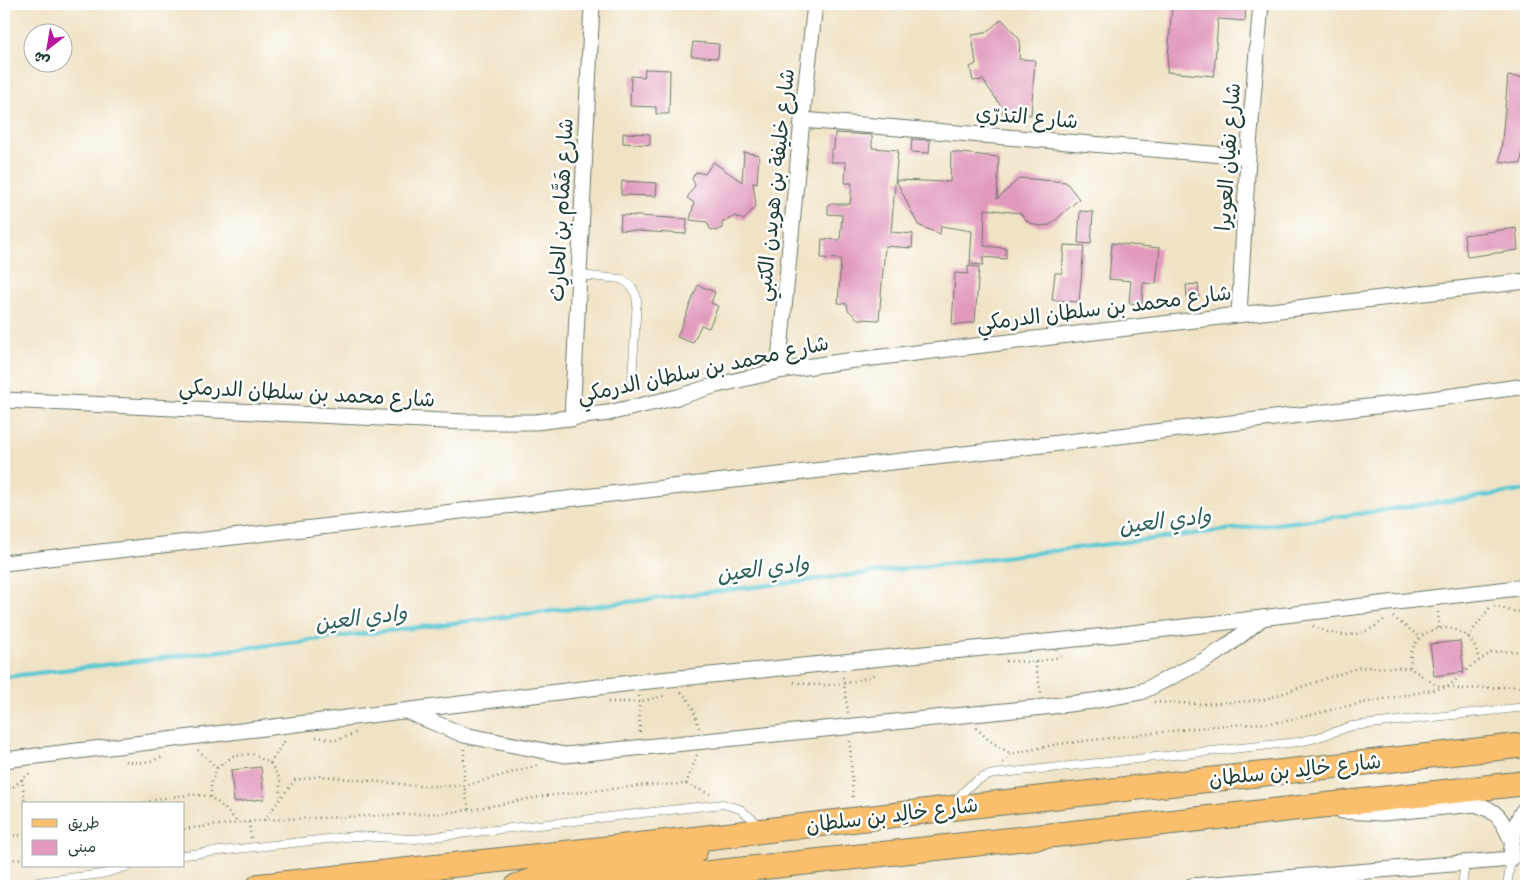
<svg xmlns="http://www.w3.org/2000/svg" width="1530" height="890" viewBox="0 0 1530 890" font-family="Caveat,'Playpen Sans Arabic',sans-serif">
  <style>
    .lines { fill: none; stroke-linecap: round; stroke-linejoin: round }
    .stream { stroke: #5cc8d3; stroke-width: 4.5 }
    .building { fill: #e199bc }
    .lane-casing { stroke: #687767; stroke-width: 9 }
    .street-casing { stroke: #687767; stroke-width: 17 }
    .primary-casing { stroke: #687767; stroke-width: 26 }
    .path { stroke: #687767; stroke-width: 2.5; stroke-dasharray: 1 4; stroke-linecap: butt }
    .lane { stroke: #fff; stroke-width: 8 }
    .street { stroke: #fff; stroke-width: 15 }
    .primary { stroke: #f9bf6d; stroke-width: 24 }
    .labels { text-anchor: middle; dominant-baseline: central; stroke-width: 5; stroke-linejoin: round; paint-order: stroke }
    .street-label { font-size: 21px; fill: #1f3d34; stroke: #fff }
    .water-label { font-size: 22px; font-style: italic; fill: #2e605c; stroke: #fff }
  </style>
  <rect width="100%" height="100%" fill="#fff"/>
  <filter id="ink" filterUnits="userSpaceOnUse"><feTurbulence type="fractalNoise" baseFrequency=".02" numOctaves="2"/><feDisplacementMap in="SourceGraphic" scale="10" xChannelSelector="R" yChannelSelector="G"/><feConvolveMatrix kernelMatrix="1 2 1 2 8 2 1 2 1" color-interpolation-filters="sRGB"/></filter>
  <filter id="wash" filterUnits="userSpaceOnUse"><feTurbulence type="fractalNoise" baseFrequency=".0096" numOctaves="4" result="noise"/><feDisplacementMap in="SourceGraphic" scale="20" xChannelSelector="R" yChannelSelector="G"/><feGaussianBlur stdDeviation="1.12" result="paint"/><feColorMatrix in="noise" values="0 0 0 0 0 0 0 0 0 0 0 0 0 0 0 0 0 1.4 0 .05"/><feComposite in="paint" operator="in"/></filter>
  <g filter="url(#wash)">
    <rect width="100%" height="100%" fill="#f0e3c5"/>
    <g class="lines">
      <path class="stream" d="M4,677l1339,-161 183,-26"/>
    </g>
    <g id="blocks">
      <path class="building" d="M1172,4h44l30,2 -1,15 -27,-2 -4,57 -47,-4z
        M1002,19l18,21 -1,19 16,1 -4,55 -29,-2 1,-4 -20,-29 -10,1 -3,-14 6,-3 -4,-29 13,-2z
        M693,42l26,2 -1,14 -27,-2z
        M645,69l25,1 -1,44h-13v-7l-26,-1 1,-30 13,1z
        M1508,76l18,2v36l-5,50 -21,-3z
        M623,133l27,1v11l-27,-2z
        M835,133l37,2v13l26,2 -7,82 22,2 -1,14 -27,-2 -6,74 -21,-1 -10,-9 -1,-6 -9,-1 3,-44 -20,-1 1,-19 18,1 2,-25 -14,-1v-10h22l2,-21h-7l1,-21h-15v-13h3z
        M912,139l18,1 -1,13 -18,-1z
        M744,152l15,3 -2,28 -4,-1 3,24 -12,14 -9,-4 -13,7v5l-6,3 -6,-2 -3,-7 -17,-2 4,-17 -7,-5 8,-13 -3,-7 4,-6 9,2 8,-12 29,20z
        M951,152l48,5 -2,42 23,-21 46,4 13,17 -29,26 -12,1 -10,-4 -8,-9 -35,-4 -1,37 22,2v11l-23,-2v8l-13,-1 2,-33 -31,-5 -1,8 -22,-9 -22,-45 54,2z
        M622,181l35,2 -1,13 -35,-1z
        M1080,211l13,1 -2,32 -13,-1z
        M621,215l66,4 -1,15 -66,-4z
        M1516,228l2,22 -51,7 -3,-22z
        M1112,243l48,5 -4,36 -13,-1 -1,21 -13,-1 2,-22 -22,-2z
        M1064,245l20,1 -5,56 -27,-2 3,-27h7z
        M968,266l11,1 -4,55 -23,3 3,-52 13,1z
        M1198,284l1,13 -12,1 -1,-13z
        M698,285l17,7 -4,11 7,3 -9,22 -8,-3 -8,18 -16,-6z
        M1460,641l4,31 -30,4 -4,-32z
        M261,767l3,32 -30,3 -3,-32z"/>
    </g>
  </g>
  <g filter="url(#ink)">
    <use href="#blocks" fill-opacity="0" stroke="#687767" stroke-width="1"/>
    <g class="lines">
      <g class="lane-casing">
        <path id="lane" d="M579,275l42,4c9,4 14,10 16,21l-5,79
          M955,803c10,-15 21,-25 39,-29l304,-32 18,-4 36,-12 174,-19
          M184,855l171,-19 60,3 308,-35 17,5 21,17
          M4,886l98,-12 28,-8
          M1462,886l3,-24
          M1507,886l4,-27"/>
      </g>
      <g class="street-casing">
        <path id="street" d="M802,120l446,37
          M1239,314l9,-157 13,-153
          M778,371l24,-251 13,-116
          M4,400l461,22h71l72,-9 70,-16 35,-11 65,-15 61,-9 687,-81
          M572,419l20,-415
          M4,563l1038,-118 360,-42 124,-17
          M406,711l58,24 101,20 479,-48 49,-6 48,-9 64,-32 21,-13 35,-28
          M4,760l635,-78 467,-46 420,-49
          M1342,811l41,2 92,-9c24,7 27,16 37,37
          M1191,886l320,-27c1,-19 3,-38 15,-52"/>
      </g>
      <g class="primary-casing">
        <path id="primary" d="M259,886l435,-47 258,-31 574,-63
          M517,886l23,-8 147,-22 8,-5
          M592,886l934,-103"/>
      </g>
      <path class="path" d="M1494,606l17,5 15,1
        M1438,612l1,16
        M1393,617l27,20
        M1313,626c27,13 49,13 73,-8
        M1468,637l23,-31
        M1006,661l29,1 30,-6
        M1035,662l6,31
        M1410,667c1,-5 0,-11 2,-16 7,-23 36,-30 55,-15 7,6 10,15 12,24
        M843,677l5,36
        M794,682c28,6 56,3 82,-8
        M681,692c11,10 14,22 18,36
        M639,696l1,37
        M608,702h31l28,-7
        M1154,702l50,2 59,-4 97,-33 50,1 26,17 25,4 65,-3
        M976,728l14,13 21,13
        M316,737l22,3 20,-8
        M850,741l3,60
        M464,749v37l5,24
        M198,750l19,18
        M126,761c13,3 26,1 38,-5
        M270,763l16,-24
        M1003,763l8,-9 47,-10 157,-18 68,-4 59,-15 106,-20 22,-20 22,-15 34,-1
        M22,779l3,25
        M686,784l11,-29
        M4,791l9,-4 18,-15
        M211,797v-15l6,-14 16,-12 19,-2 18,9 10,16v17
        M140,804c15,-5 58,-14 71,-6 10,5 19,17 27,24
        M264,820l31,-40 26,-4 97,10h46l74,-21
        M249,822l2,17
        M184,829l80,-9 180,-7 25,-3 76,-14 103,-11 38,-1 24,10
        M4,836l20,-1
        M4,861l20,-3"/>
      <use href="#lane" class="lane"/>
      <use href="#street" class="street"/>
      <use href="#primary" class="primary"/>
    </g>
  </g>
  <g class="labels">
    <g class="street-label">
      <text transform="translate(1027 117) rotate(5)">شارع التذرّي</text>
      <text transform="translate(1228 157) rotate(-86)">شارع نقيان العويرا</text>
      <text transform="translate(775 185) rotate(-84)">شارع خليفة بن هويدن الكتبي</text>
      <text transform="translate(561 210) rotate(-87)">شارع هَمَّام بن الحارِث</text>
      <text transform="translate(1104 308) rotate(-7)">شارع محمد بن سلطان الدرمكي</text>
      <text transform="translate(703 369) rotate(-12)">شارع محمد بن سلطان الدرمكي</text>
      <text transform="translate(307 393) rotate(3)">شارع محمد بن سلطان الدرمكي</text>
      <text transform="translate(1295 770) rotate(-6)">شارع خالِد بن سلطان</text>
      <text transform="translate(892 815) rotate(-7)">شارع خالِد بن سلطان</text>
    </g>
    <g class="water-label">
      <text transform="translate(1165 521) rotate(-7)">وادي العين</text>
      <text transform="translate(763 569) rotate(-7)">وادي العين</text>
      <text transform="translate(361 618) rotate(-7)">وادي العين</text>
    </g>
  </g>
  <rect width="1530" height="890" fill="none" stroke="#fff" stroke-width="20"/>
  <rect x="22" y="802" width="162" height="65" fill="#ffffff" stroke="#a5b1ae"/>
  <rect x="32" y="819" width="25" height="8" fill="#f9bf6d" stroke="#a5b1ae"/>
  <text x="68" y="828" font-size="15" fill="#1f3d34">طريق</text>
  <rect x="32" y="840" width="25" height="15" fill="#e199bc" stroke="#a5b1ae"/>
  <text x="68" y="852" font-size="15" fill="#1f3d34">مبنى</text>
  <g transform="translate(48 48) rotate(211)"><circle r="24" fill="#ffffff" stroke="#a5b1ae"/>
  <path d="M0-4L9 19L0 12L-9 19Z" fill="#b5179e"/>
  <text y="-8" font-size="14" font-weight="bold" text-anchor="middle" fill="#1f3d34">ش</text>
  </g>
</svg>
